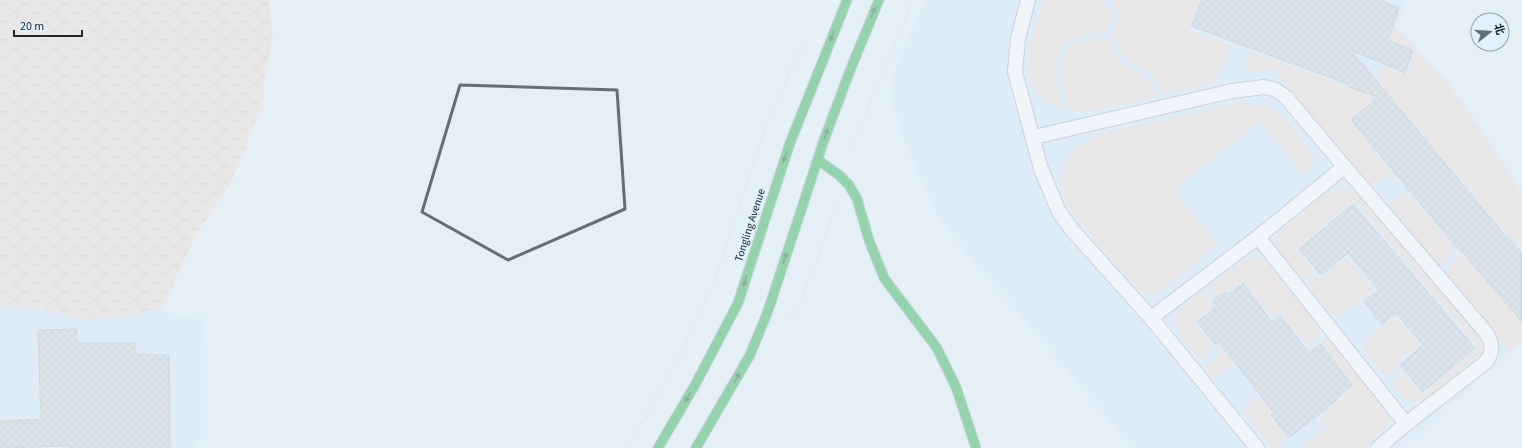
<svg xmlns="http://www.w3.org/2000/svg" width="1522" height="448" viewBox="0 0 1522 448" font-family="'Source Sans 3','Noto Sans SC',sans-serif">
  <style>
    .built { fill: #d6ecf8 }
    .grass { fill: #efddd7 }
    .forest { fill: url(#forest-crowns) }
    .building { fill: url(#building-cross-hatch); stroke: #b6bfc4 }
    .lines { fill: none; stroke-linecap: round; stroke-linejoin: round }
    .lane-casing { stroke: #a8b1b6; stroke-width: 16 }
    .fast-casing { stroke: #a8b1b6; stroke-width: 11 }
    .path { stroke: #d3d6d8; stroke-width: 2.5; stroke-dasharray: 1 3; stroke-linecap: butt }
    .lane { stroke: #fbfdfe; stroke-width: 14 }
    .fast { stroke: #30b455; stroke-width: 9 }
    .oneway { fill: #26613e }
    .marked { fill: none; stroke: #656e74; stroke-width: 3; stroke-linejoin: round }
    .labels { text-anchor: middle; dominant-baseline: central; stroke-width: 3.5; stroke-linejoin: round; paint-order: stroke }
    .street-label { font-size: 11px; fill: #20292e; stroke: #def1fc }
  </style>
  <defs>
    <pattern id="forest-crowns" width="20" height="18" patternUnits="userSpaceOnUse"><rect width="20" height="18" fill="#efddd7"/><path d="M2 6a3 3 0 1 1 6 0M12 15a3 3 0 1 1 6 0" fill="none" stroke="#cdbeb9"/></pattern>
    <pattern id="building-cross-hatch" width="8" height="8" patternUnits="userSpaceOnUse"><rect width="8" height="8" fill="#ced7dc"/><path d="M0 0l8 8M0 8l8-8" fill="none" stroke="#b1b9bd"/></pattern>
  </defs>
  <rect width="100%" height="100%" fill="#e5eff5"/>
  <path class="built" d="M925,0h482l-10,25 54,60 52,74 19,32v154l-13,8 -107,95h-269l-126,-148 -29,-32 -42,-54 -33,-76 -13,-44 4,-23z
    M0,306l39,2 44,12 51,-5 28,-8 15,10 25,-4 -1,127 -7,3 1,5h-195z"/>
  <path class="grass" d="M1044,0h57l11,11c4,37 -63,8 -57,64 1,12 4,25 11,35 -6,-2 -14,-4 -20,-9 -32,-25 -12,-70 -2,-101z
    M1111,0h88l-11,30 43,16 -17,36 -53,12c-2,-8 -5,-16 -11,-22 -3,-3 -8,-4 -11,-6 -12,-6 -18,-11 -23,-24 -8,-19 13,-24 -5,-42z
    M1394,25l56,62 51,75 21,33v55l-13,-16 -3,2 -13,-18 -108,-129 -36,31 42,52 -20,15 -94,-114 -5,-5 -29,5 7,-22 120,44 12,-29 25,9 8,-24 -25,-12z
    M1108,35c2,8 5,18 10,24 15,16 30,10 38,37l-69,16c-4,0 -9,1 -12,-2 -12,-8 -19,-51 -8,-61 11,-11 29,-4 41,-14z
    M1244,103l18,3 18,8 32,39c2,10 -1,15 -8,21l-44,-54 -87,69 43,55c-13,11 -51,46 -65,49 -5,1 -9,-2 -14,-5l-67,-77c-9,-18 -13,-44 3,-60 19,-20 57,-23 83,-29 26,-6 51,-12 77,-18z
    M1343,189l9,1 7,4 123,143 1,9 -1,6 -52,46c-21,9 -26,0 -39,-15l13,-8 18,21 57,-49 -125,-147 -58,48 17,23 -11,8c-12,-14 -32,-28 -24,-47l46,-37 4,-3z
    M1406,191l48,57 -14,19 -51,-62z
    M1462,253l54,63 6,-5v31l-13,9 -65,-78z
    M1251,257h6l11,8 55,66 -17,12 -26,-31 -7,5 -30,-37 -14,10 -1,-2 -11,7 -7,-9 34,-26z
    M1347,258l27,31 -36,27 -4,-1 -4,-3 -23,-28 10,-8 3,3z
    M1202,292l11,14 -19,16 18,25 -13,12c-9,-12 -33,-33 -19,-49 6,-6 15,-12 22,-18z
    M1395,319l23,25 -23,20 2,4 -11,8 -22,-26c0,-15 20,-23 31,-31z
    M1327,337l63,78c-1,15 -18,24 -28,33h-59l22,-19 1,-4 -6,-8 35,-31 -34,-45z
    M1229,347l5,7 -4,4 3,5 -19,16 -9,-12z
    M1268,395l9,12 -9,8 18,24 -10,9h-4l-30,-39 16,-13 3,4z"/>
  <path class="forest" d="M0,0h268l5,33 -13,77 -28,70 -36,55 -34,72 -28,8 -51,5 -44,-12 -39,-2z"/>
  <path class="building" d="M1202,0h178l19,8 -11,32 25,11 -8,22 -54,-23 156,188 1,-1 14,17v68l-63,-74 -1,1 -107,-129 27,-23 -29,-10 1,-2 -159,-59z
    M1353,204l122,144 -52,44 -23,-27 23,-20 -27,-32 -14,11 -18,-22 15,-12 -31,-37 -27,22 -22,-26z
    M1243,283l29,39 8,-7 29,38 12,-9 31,41 -16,14 1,1 -48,38 -18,-23 3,-2 -55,-71 -3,3 -19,-23 20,-16 -4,-5 13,-10 3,3z
    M77,329v14h58v11l34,1 1,93h-100v-2l-70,2v-27l41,-2 -3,-89z"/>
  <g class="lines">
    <g class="lane-casing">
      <path id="lane" d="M1028,0l-10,39 -3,33 26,97 18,43 14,19 78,87 106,130
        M1034,137l198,-46 32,-4 10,2 12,8c66,80 135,158 201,237 6,12 6,17 -1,28l-80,62 -28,24
        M1258,237l148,187
        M1151,318l107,-81 86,-70"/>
    </g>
    <g class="fast-casing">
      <path id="fast" d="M818,160l21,15 10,10 8,14 12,41 15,38 53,70 19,39 20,61
        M658,448l37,-63 43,-82 52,-160 57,-143
        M696,448l54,-93 18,-44 56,-171 27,-72 28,-68"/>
    </g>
    <path class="path" d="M1109,30c3,8 5,19 11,26 13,14 28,13 37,33
      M1231,72l10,-21
      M1069,110c-9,-16 -20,-53 0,-66 9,-6 22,-4 32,-9 18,-8 20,-24 4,-35
      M848,154l65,-154
      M1389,189l9,-7
      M1450,261l7,-9
      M791,320c17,-35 35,-76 43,-115
      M1353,330l17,-14
      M1308,347l9,-7
      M1207,358l19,-14
      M1392,378l8,-6
      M1233,389l11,-8
      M627,448l51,-88 32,-69 22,-61 31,-97 40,-89
      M1293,448l23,-20 1,-4 -3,-3"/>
    <use href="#lane" class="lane"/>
    <use href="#fast" class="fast"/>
  </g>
  <defs><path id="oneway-solid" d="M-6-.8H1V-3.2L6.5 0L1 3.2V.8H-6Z"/></defs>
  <g class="oneway">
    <use href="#oneway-solid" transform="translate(873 13) rotate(-68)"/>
    <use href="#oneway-solid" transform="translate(832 36) rotate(112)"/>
    <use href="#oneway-solid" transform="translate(826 134) rotate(-70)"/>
    <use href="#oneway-solid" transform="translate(785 157) rotate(109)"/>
    <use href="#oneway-solid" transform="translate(785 258) rotate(-72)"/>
    <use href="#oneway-solid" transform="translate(745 281) rotate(107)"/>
    <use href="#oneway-solid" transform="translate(737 378) rotate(-61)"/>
    <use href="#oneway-solid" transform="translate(688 397) rotate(120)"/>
  </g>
  <path d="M0 0H1522V448H0ZM460,85l157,5 8,119 -117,51 -86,-48z" fill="#e5eff5" fill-opacity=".55" fill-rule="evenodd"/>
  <path class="marked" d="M460,85l157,5 8,119 -117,51 -86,-48z"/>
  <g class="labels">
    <g class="street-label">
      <text transform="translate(750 225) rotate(-72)">Tongling Avenue</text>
    </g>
  </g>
  <g transform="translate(1490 32) rotate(73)"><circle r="19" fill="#def1fc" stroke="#92a1aa"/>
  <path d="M0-3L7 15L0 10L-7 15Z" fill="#656e74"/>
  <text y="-6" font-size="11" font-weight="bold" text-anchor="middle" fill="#20292e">北</text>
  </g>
  <path d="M14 30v6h68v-6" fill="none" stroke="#20292e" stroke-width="2"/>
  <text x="20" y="30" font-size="12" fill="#20292e" stroke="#def1fc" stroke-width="3" paint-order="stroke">20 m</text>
</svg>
